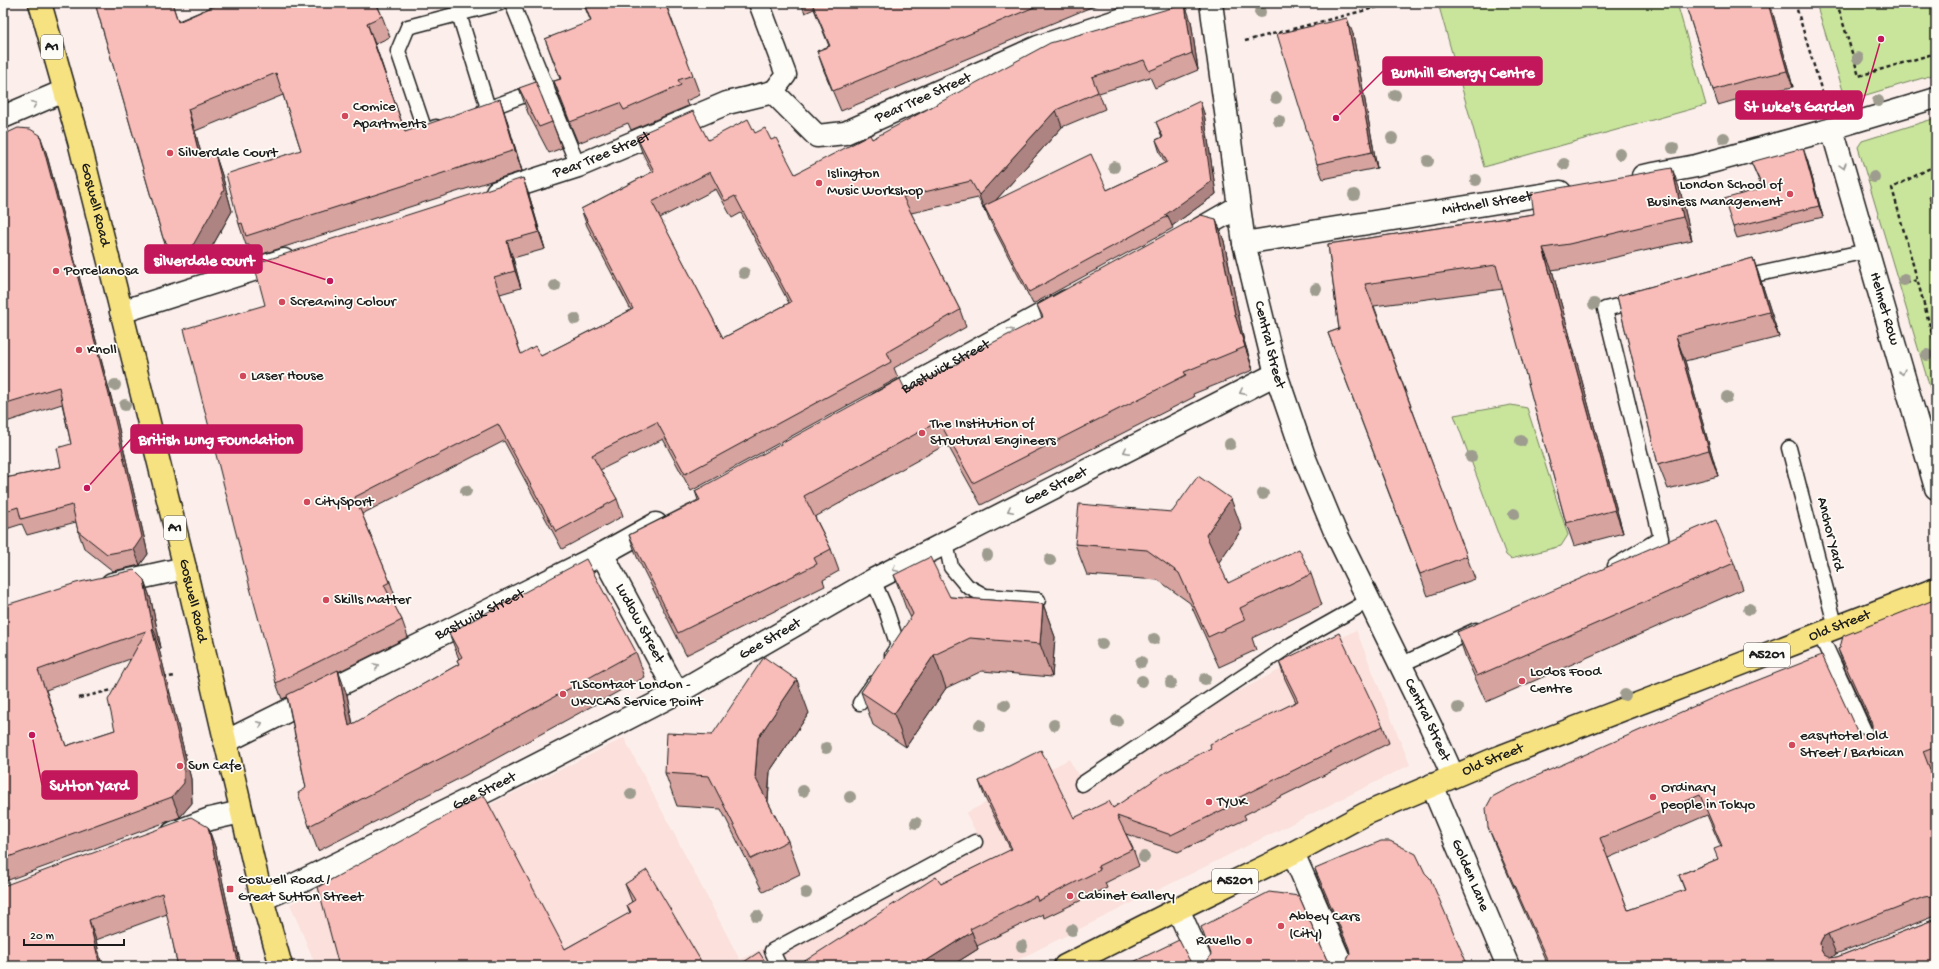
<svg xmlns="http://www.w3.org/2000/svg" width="1939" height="969" viewBox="0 0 1939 969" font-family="'Gochi Hand',sans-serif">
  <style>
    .built { fill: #fbe0dc }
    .green { fill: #c9e59c; stroke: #72805c }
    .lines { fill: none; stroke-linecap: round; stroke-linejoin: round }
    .service-casing { stroke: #1c1c1c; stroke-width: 17 }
    .pedestrian-casing { stroke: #1c1c1c; stroke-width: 23 }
    .minor-casing { stroke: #1c1c1c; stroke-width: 25 }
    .tertiary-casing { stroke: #1c1c1c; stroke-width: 25 }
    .primary-casing { stroke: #1c1c1c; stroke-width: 25 }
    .path { stroke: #1c1c1c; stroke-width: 2.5; stroke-dasharray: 4 3; stroke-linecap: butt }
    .service { stroke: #fdfcf7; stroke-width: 14 }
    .pedestrian { stroke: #fdfcf7; stroke-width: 20 }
    .minor { stroke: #fdfcf7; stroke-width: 22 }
    .tertiary { stroke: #fdfcf7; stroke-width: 22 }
    .primary { stroke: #f7e281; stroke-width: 22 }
    .tree { fill: #9d9c8e }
    .wall { fill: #d6a39f; stroke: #1c1c1c; fill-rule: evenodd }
    .shaded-wall { fill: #ae8482; stroke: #1c1c1c }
    .building { fill: #f9bdb9; stroke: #1c1c1c; fill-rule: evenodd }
    .oneway { stroke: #989794 }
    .poi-dot { fill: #d1495b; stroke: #fdfcf7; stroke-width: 1.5 }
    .labels { text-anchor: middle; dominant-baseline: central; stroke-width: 3.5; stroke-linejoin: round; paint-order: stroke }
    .shield { fill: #fdfcf7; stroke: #605f5e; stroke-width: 1 }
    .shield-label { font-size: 14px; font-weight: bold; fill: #1c1c1c }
    .street-label { font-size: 15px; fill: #1c1c1c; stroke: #fdfcf7 }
    .poi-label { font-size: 15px; fill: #1c1c1c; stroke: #fdfcf7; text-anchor: start }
    .leader { fill: none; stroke: #c2185b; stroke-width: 1.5 }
    .callout-dot { fill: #c2185b; stroke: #fdfcf7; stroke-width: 1.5 }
    .callout { fill: #c2185b; stroke: #c2185b; stroke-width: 1.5 }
    .callout-label { font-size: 16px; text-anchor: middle; font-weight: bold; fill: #fff }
  </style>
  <rect width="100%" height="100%" fill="#fcefeb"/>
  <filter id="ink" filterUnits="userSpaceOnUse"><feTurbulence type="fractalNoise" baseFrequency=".025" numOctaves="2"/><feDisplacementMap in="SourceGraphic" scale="8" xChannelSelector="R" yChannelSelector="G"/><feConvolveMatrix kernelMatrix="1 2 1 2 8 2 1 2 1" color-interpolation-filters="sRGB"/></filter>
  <g filter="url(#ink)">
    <path class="built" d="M1356,630l54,135 -405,201h-689l-26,-62 334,-166 116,222 238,-124 -12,-23 103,-54 9,16z"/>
    <path class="green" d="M1438,3h239l29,102 -222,62z
      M1816,3h120v71l-80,24 -11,-1z
      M1936,118v290l-78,-261 4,-6z
      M1511,405l16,3 41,127 -7,11 -50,13 -5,-4 -52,-140z"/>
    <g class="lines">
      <g class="service-casing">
        <path id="service" d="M512,3l66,163
          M459,14l29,94
          M484,110l63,-23
          M436,127l-11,4 -27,-80 10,-24 92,-24
          M1740,278l127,-27
          M1789,448l47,180
          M946,543l5,24 16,19 18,10 53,4
          M1615,566l46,-28 -56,-229 33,-8
          M873,580l13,30 12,36 -6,9
          M1820,634l52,114
          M1400,665l76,-35
          M860,703l14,-20
          M1082,784l210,-140 78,-44
          M779,966l-7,-15 203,-109"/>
      </g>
      <g class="pedestrian-casing">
        <path id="pedestrian" d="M759,3l27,72 -13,17
          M1832,129l104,-31"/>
      </g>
      <g class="minor-casing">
        <g id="minor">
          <path d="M3,117l61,-26"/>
          <path id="s1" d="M1643,176l53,-10 136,-37 104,359"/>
          <path id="s2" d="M497,192l81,-26 149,-63 46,-11 44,44 28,-3 193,-86 133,-44"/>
          <path d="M1191,234l47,-27"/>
          <path id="s3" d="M1244,243l316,-51"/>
          <path d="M121,312l163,-52"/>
          <path id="s4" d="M880,403l187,-102"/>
          <path id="s5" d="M602,554l75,139"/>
          <path d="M112,584l73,-16"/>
          <path id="s6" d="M225,742l377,-188 54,-30"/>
          <path d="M173,833l37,-14 31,-7"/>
          <path d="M1293,853l49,113"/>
          <path id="s7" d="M262,899l26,-11 204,-100 185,-95 196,-113 403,-206"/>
          <path d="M1178,909l25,57"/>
        </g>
      </g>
      <g class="tertiary-casing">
        <g id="tertiary">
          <path id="s8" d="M1211,3l33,240 32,131 29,85 29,70 97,198 22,49"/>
          <path id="s9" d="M1432,785l76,181"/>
        </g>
      </g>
      <g class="primary-casing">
        <g id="primary">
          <path id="s10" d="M40,3l39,138 106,427 77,331 19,67"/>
          <path id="s11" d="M1065,966l113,-57 115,-56 72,-39 132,-56 439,-169"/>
        </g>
      </g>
      <path class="path" d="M1795,3l30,99
        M1837,3l22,73 77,-23
        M1245,41l149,-38
        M1936,165l-44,23 44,160
        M1906,283l12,-3
        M163,678l12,-2
        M79,698l37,-9"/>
      <use href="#service" class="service"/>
      <use href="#pedestrian" class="pedestrian"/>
      <use href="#minor" class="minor"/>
      <use href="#tertiary" class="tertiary"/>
      <use href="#primary" class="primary"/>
    </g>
    <g class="tree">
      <circle cx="1260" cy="12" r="6"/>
      <circle cx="1858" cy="58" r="6"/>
      <circle cx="1395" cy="95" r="6"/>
      <circle cx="1276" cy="98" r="6"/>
      <circle cx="1878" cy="101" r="6"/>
      <circle cx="1279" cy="121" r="6"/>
      <circle cx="1392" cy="138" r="6"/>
      <circle cx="1724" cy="138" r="6"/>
      <circle cx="1673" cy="148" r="6"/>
      <circle cx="1620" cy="154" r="6"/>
      <circle cx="1428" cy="161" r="6"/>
      <circle cx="1564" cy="164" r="6"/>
      <circle cx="1114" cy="167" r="6"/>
      <circle cx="1874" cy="177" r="6"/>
      <circle cx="1476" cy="180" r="6"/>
      <circle cx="1354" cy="195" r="6"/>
      <circle cx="744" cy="273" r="6"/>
      <circle cx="1904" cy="280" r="6"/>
      <circle cx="555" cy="286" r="6"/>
      <circle cx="1316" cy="289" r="6"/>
      <circle cx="1594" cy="304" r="6"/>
      <circle cx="575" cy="319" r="6"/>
      <circle cx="1927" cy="355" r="6"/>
      <circle cx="115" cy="385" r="6"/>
      <circle cx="1727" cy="397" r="6"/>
      <circle cx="125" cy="405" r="6"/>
      <circle cx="1521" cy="441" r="6"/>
      <circle cx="1230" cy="444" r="6"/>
      <circle cx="1471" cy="457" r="6"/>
      <circle cx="466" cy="491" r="6"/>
      <circle cx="1263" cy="494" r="6"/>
      <circle cx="1514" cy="514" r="6"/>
      <circle cx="987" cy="555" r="6"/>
      <circle cx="1050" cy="560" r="6"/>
      <circle cx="1749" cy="609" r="6"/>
      <circle cx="1154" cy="639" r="6"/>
      <circle cx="1102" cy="644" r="6"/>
      <circle cx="1141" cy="662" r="6"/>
      <circle cx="1205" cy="679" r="6"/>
      <circle cx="1142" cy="681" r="6"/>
      <circle cx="1171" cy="683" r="6"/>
      <circle cx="1625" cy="695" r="6"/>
      <circle cx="1005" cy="705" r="6"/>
      <circle cx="1458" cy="708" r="6"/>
      <circle cx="1117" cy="721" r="6"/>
      <circle cx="980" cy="725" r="6"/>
      <circle cx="1054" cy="725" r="6"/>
      <circle cx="826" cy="748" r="6"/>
      <circle cx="803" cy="791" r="6"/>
      <circle cx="631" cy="794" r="6"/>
      <circle cx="850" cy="797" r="6"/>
      <circle cx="916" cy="823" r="6"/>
      <circle cx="1144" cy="857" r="6"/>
      <circle cx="806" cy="893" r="6"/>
      <circle cx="757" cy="916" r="6"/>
      <circle cx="1072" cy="930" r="6"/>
      <circle cx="1022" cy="946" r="6"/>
    </g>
    <path class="wall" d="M95,3h77l6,18 43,-18h159l-3,1 5,12 8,21 -15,7 30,88 102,-12 15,51 -269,86 -4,-12h-3l-7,-21 62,-74 -18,-55 -88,36 7,26 13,-3 7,21 10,36 -32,57 -13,3 -8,-1 -9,-11 -7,-21z
      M583,3h95l-11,4 33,88 -14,6 2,5 -57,24 -3,-7 -50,20 -17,-41 -7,-21 6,-2 -15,-40 46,-17z
      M801,3h300l-260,108 -17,-40 -7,-20 12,-5 -15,-37 -9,4z
      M1685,3h85l23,84 -44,9 -31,9 -5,-15z
      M1191,21l7,49 -43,18 -5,-11 -51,16 6,16 -43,18 -67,74 112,-11 58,-27 -5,-10 -4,-13 6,-3 -6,-15 48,-9 12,81 -44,32 1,2 -140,76 -44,-85 -3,-8 -1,1 -7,-14 -67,15 49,97 6,17 -72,41 4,10 -207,113 -28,-52 -63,31 17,29 6,17 -61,33 -58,-108 -142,73 28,68 6,17 -4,2 10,19 6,17 -70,35 9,23 6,29 106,-60 -2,-4 2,-1 -10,-26 187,19 9,25 -179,98 -148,76 -9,-25 -3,-38 -19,-91 -5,2 -6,-16 -11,-378 264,-110 16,54 -32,9 8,30 -21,6 21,60 20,2 90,-46 -44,-84 -6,-17 71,-37 -10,-20 -6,-16 72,4 47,-7 16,7 24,34 77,-35zM716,189l16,29 9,-5 48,90 -66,35 -63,-120z
      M1353,34l24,134 -54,11 -6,-15z
      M519,88l33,34 10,26 -13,5 -21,-40z
      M3,135l43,17 69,260 33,142 -8,11 -27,6 -29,-23 -6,-17 -2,-9 -49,13 -5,-11 -19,6v-56l2,4 56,-11 10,-23 -9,-40 -59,19z
      M1807,159l16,58 -86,21 -4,-11 29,-39 -11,-26z
      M1680,190l12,50 -115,26 -25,4 71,263 -49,13 -8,-23 -63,-234 -129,17 101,273 -47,17 -100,-263 11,-4 -11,-85 206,-30z
      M1216,219l8,22 19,96 10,33 -60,24 1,3 -213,108 -34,-61 -132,73 16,32 8,22 -16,9 2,6 -139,69 -49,-98 -8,-22 69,-35 -3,-9 211,-100 136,-73 -5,-13z
      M1753,258l9,26 17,53 -94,24 33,115 -50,13 -10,-25 -41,-168z
      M1242,529l-24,34 10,20 83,-9 11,31 -70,33 4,12 -37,17 -29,-64 -32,-23 -71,-5 -12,-31z
      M1734,563l9,26 -257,113 -20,-44 -9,-26z
      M894,575l56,22 93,7 12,33 -3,40 -70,-6 -36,17 -40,59 -33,-22 -12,-33 50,-74 -5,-10z
      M144,580l7,20 10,48 -2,1 32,130 1,24 -12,14 -177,65v-276zM130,659l-15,71 -49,16 -20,-56z
      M1936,599v171l-5,2 5,13v132h-4l-96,37 -5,4 6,-1 96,-37 3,46h-388l-52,-119 -8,-20 369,-96 3,3 8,1 4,-3v-5l-27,-58 -7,-20zM1707,815l14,32 -3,12 -39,16 6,16 -57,19 -20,-52z
      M1279,662l104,64 6,17 -145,72 2,4 -68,33 -52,-18 7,15 6,17 -34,17 2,5 -63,30 -1,-4 -66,32 1,3 -27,17h-154l144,-82 70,-34 -26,-52 -6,-17 95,37 39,-10 98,-60 85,-46 -11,-23z
      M809,713l-39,58 -2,31 20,39 12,33 -37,18 -42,-83 -44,-3 -12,-33 47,-38z
      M208,827l7,20 26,119h-69l5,-4 -10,-48 -71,26 6,26h-99z
      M1315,869l153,97h-343l66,-3 6,2 129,-7 3,5 6,2 8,-1 4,-4 3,-6 -1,-3 -30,-69z
      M625,884l79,82 -139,-17 65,-36 -3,-8 5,-3z"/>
    <path class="shaded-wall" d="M1768,3h2l23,84 -6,-16z
      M1185,4l6,17 7,49 -6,-17z
      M1347,18l6,16 24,134 -5,-16z
      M367,23l8,21 37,109 -7,-21z
      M500,99l7,21 15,51 -7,-21z
      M1200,101l4,12 12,81 -44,32 -4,-10 -3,-1z
      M188,109l7,22 13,48 -8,-21z
      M1056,110l6,17 -76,84 -2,-5 2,5 -1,1 -6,-17z
      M40,135l6,17 69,260 33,142 -8,11 -6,-16z
      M1803,148l4,11 16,58 -4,-11z
      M215,154l7,21 10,36 -32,57 -8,-21z
      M1672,168l8,22 12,50 -9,-23z
      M523,178l6,17 16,54 -6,-17z
      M1216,219l8,22 19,96 10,33 -8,-23 -10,-32z
      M507,241l6,17 8,30 -6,-17z
      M1543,248l9,22 71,263 -8,-23z
      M1753,258l9,26 17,53 -10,-25z
      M1676,336l9,25 33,115 -9,-26z
      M1231,499l11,30 -25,36 -11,-30z
      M144,580l7,20 10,48 -8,-20z
      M1043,604l12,33 -3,40 -12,-33z
      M152,629l7,20 32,130 1,24 -12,14 -8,-20z
      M934,655l12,33 -40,59 -12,-33z
      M338,670l9,25 11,56 -9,-25z
      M797,680l12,33 -39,58 -3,40 -12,-34 3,-39z
      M208,827l7,20 26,119h-2z
      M89,920l7,20 6,26h-2z
      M972,932l6,17 -27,17h-33z
      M1828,934l8,20 -5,4 -3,6 -7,-14 -1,-7 3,-6z"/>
    <path class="building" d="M95,3h77l6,19 43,-19h155l6,13 -15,7 38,109 95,-33 15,51 -269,86 -4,-13 -3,1 -13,-50 75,-24 -25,-77 -88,36 12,49 15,-4 9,36 -32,57 -12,3 -9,-1 -8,-11z
      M584,3h81l28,72 -15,5 3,5 -57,25 -4,-7 -50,19 -16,-41 7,-2 -16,-40 46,-18z
      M812,3h232l-211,88 -16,-40 13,-5z
      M1685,3h83l19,68 -44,10 -30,9z
      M1185,4l7,49 -43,18 -5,-11 -52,17 6,15 -42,18 -77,85 -8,-14 -68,16 57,113 -73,42 4,10 -206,112 -28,-52 -65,33 25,44 -61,33 -58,-108 -143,73 35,85 -6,3 18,35 -126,63 -27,-99 -65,-255 81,-24 -11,-41 269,-86 16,54 -32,9 8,30 -21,6 27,77 14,-8 6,10 92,-47 -52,-100 73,-38 -18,-35 57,-25 15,29 40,-21 7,14 10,-5 6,12 5,-2 19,36 75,-39 2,4 178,-96zM710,172l15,29 10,-5 56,106 -68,36 -71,-136z
      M1347,18l25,134 -55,12 -40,-130z
      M536,82l16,40 -13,5 -20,-39z
      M1200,101l11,81 -46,33 3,1 -139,76 -45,-86 107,-52 16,36 60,-28 -11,-22 7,-3 -7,-15z
      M18,128l12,1 10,6 69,260 33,142 -8,12 -27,5 -29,-23 -6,-26 -51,14 -3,-12 -15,5v-38h1l1,4 56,-11 -4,-19 14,-4 -12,-57 -56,17v-269z
      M1803,148l16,58 -86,21 -9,-28 39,-11 -12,-26z
      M1672,168l11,49 -114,27 -26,4 72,262 -49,13 -70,-258 -131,19 102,272 -47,18 -92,-241 11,-4 -11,-85 206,-30 -3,-21z
      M1936,195v25l-7,-23z
      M1201,215l15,4 19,96 10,32 -61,25 2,3 -213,108 -34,-62 -135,75 27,53 -17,9 3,6 -139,69 -49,-98 71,-35 -5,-9 205,-112 6,12 56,-30 -1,-2 82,-42 -6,-12z
      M1753,258l16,54 -93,24 33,114 -51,14 -41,-168z
      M1198,476l33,23 -25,36 22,48 71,-34 12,25 -71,34 5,12 -37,17 -29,-64 -32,-23 -72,-6 4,-40 93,8z
      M1716,520l18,43 -257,113 -20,-44z
      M930,557l20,40 93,7 -3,40 -70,-6 -36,17 -40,59 -33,-22 52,-78 -19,-39z
      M586,559l50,93 -179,98 -148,76 -11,-33 8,-5 -19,-93 51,-25 11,56 110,-62 -2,-4 5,-3 -13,-24z
      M134,570l10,10 9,48 -1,1 32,131v23l-12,14 -169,62v-253l73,-23zM146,631l-38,69 7,30 -49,16 -28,-76z
      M1936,599v147l-13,5 13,34v113l-5,-2 -7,1 -96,37 -5,3 -3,6 1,7 3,5 6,3 7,-1 96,-37 3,-2v48h-18l-1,-2 -7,2h-360l-62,-139 -2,-19 6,-11 15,-8 208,-92 107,-42 35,76 3,3 8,1 4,-3v-8l-34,-75 2,-1 3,-12zM1700,795l22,51 -8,3 4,10 -39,16 6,15 -57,20 -28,-72z
      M1339,633l44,93 -145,72 1,4 -68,33 -54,-19 16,33 -35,17 2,4 -62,31 -2,-5 -66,33 2,3 -54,34h-121l139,-89 5,7 71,-35 -33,-68 62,-31 33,68 35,-17 4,7 53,-36 45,-24 -1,-4 88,-43 -19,-39z
      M764,657l33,23 -39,58 -3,39 33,64 -37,18 -42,-83 -44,-3 2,-40 45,2z
      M484,795l81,154 66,-37 -4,-7 8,-5 -10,-16 22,-14 57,96h-365l-21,-79z
      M191,817l17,10 31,139h-67l5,-4 -15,-69 -73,27 11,46h-97v-80z
      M1381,841h9l26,13 9,19 5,5 38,88h-343l54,-26 12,23 6,2 7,-1 4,-4 3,-6 -10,-27 68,-35 30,4 27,62 3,5 6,2 8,-1 4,-4 3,-6 -1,-6 -34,-79z
      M759,952l9,14h-30z"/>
    <defs><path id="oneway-chevron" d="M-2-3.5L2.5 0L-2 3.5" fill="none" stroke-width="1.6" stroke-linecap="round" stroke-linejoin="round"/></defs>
    <g class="oneway">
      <use href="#oneway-chevron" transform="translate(34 104) rotate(-23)"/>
      <use href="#oneway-chevron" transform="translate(1843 166) rotate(74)"/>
      <use href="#oneway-chevron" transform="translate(1011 331) rotate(-29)"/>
      <use href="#oneway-chevron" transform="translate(1902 372) rotate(74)"/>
      <use href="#oneway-chevron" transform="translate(1242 392) rotate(153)"/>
      <use href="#oneway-chevron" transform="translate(1126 451) rotate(153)"/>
      <use href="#oneway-chevron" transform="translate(1010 510) rotate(153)"/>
      <use href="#oneway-chevron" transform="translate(895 569) rotate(153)"/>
      <use href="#oneway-chevron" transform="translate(376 666) rotate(-27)"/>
      <use href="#oneway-chevron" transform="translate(260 724) rotate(-26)"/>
    </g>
  </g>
  <g class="poi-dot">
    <circle cx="345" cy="116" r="4"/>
    <circle cx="170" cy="153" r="4"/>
    <circle cx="819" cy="183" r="4"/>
    <circle cx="1790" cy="194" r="4"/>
    <circle cx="56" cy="271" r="4"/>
    <circle cx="282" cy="302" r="4"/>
    <circle cx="79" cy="350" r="4"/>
    <circle cx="243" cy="376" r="4"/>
    <circle cx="922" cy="433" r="4"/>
    <circle cx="307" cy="502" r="4"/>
    <circle cx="326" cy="600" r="4"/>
    <circle cx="1522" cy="681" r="4"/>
    <circle cx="563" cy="694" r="4"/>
    <circle cx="1792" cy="745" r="4"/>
    <circle cx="180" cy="766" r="4"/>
    <circle cx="1653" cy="797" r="4"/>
    <circle cx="1209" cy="802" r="4"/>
    <rect x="226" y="885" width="8" height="8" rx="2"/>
    <circle cx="1070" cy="896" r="4"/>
    <circle cx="1281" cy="926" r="4"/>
    <circle cx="1249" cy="941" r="4"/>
  </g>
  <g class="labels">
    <g class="shield">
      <rect x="41" y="35" width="22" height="24" rx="3"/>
      <rect x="164" y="516" width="22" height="24" rx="3"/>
      <rect x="1744" y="643" width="46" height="24" rx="3"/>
      <rect x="1212" y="869" width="46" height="24" rx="3"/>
    </g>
    <g class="shield-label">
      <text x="52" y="47">A1</text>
      <text x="175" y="528">A1</text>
      <text x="1767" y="655">A5201</text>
      <text x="1235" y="881">A5201</text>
    </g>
    <g class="street-label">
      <text stroke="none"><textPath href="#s2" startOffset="470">Pear Tree Street</textPath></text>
      <text stroke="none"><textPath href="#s2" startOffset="111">Pear Tree Street</textPath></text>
      <text stroke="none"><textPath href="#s10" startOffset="209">Goswell Road</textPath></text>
      <text stroke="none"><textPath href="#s3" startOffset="246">Mitchell Street</textPath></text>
      <text stroke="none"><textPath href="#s1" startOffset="382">Helmet Row</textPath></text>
      <text stroke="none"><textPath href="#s8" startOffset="347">Central Street</textPath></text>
      <text stroke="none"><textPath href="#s4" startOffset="75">Bastwick Street</textPath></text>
      <text stroke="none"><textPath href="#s7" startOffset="895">Gee Street</textPath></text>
      <text transform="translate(1830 534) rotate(76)">Anchor Yard</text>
      <text stroke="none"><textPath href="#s10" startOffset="617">Goswell Road</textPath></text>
      <text stroke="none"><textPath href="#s6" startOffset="285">Bastwick Street</textPath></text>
      <text stroke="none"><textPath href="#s5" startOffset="79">Ludlow Street</textPath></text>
      <text stroke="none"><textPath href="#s11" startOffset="847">Old Street</textPath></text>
      <text stroke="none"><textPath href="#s7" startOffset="571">Gee Street</textPath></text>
      <text stroke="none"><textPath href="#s8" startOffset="755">Central Street</textPath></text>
      <text stroke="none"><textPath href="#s11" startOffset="475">Old Street</textPath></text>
      <text stroke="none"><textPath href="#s7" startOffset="247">Gee Street</textPath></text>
      <text stroke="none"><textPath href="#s9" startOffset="98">Golden Lane</textPath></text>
    </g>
    <g class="poi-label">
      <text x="353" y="107">Comice<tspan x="353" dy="17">Apartments</tspan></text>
      <text x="178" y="153">Silverdale Court</text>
      <text x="827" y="174">Islington<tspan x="827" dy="17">Music Workshop</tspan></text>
      <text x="1782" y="185" text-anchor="end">London School of<tspan x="1782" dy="17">Business Management</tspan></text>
      <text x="64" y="271">Porcelanosa</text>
      <text x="290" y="302">Screaming Colour</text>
      <text x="87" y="350">Knoll</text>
      <text x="251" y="376">Laser House</text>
      <text x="930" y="424">The Institution of<tspan x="930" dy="17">Structural Engineers</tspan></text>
      <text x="315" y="502">CitySport</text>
      <text x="334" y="600">Skills Matter</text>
      <text x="1530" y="672">Lodos Food<tspan x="1530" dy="17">Centre</tspan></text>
      <text x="571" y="685">TLScontact London -<tspan x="571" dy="17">UKVCAS Service Point</tspan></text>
      <text x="1800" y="736">easyHotel Old<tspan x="1800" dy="17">Street / Barbican</tspan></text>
      <text x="188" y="766">Sun Cafe</text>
      <text x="1661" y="788">Ordinary<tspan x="1661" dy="17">people in Tokyo</tspan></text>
      <text x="1217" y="802">TYUK</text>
      <text x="238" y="880">Goswell Road /<tspan x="238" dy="17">Great Sutton Street</tspan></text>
      <text x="1078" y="896">Cabinet Gallery</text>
      <text x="1289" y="917">Abbey Cars<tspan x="1289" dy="17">(City)</tspan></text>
      <text x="1241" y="941" text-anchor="end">Ravello</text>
    </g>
  </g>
  <path class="leader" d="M1336 118L1383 71M1881 39L1862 105M330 281L262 259M87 488L131 439M32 735L42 785"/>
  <g class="callout-dot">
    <circle cx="1336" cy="118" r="4"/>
    <circle cx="1881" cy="39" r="4"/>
    <circle cx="330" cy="281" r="4"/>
    <circle cx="87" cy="488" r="4"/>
    <circle cx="32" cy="735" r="4"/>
  </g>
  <g class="callout">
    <rect x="1383" y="57" width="159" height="28" rx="4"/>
    <rect x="1736" y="91" width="126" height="28" rx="4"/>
    <rect x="145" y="245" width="117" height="28" rx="4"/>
    <rect x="131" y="425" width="171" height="28" rx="4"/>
    <rect x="42" y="771" width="95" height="28" rx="4"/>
  </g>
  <g class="callout-label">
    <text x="1463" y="77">Bunhill Energy Centre</text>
    <text x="1799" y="111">St Luke's Garden</text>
    <text x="204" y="265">silverdale court</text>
    <text x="216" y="444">British Lung Foundation</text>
    <text x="89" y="790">Sutton Yard</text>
  </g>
  <rect width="1939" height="969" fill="none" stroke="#fdfcf7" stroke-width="16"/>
  <rect x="8" y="8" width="1923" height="953" fill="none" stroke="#1c1c1c" stroke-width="1.5" filter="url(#ink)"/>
  <path d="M24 939v6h100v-6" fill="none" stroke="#1c1c1c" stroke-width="2"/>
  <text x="30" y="939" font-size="12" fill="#1c1c1c" stroke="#fdfcf7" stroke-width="3" paint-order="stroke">20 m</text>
</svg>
